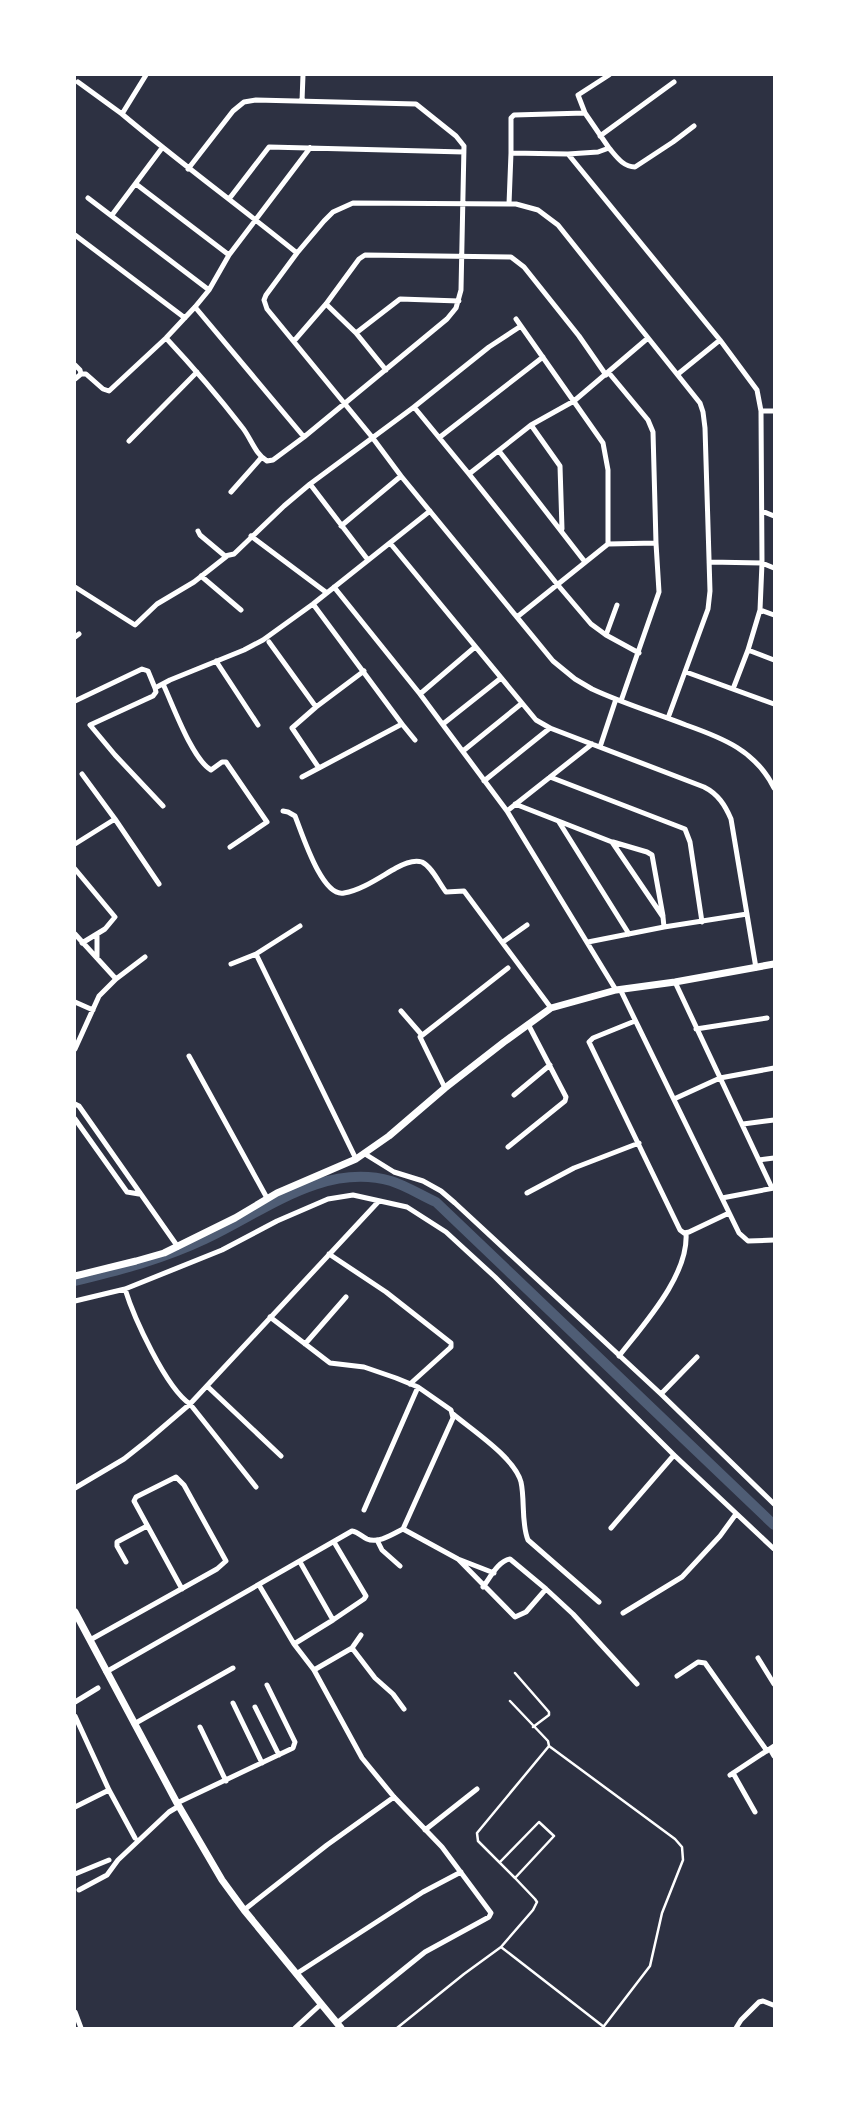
<svg xmlns="http://www.w3.org/2000/svg" width="849" height="2103" viewBox="0 0 849 2103" font-family="'PT Sans',sans-serif">
  <style>
    .lines { fill: none; stroke-linecap: round; stroke-linejoin: round }
    .canal { stroke: #4f5d75; stroke-width: 10 }
    .service { stroke: #fff; stroke-width: 2.5 }
    .minor { stroke: #fff; stroke-width: 5 }
    .tertiary { stroke: #fff; stroke-width: 7 }
  </style>
  <rect width="100%" height="100%" fill="#2d3142"/>
  <g class="lines">
    <path class="canal" d="M75,1281c45,-11 88,-22 130,-42 58,-27 118,-77 186,-58 16,5 31,15 45,21l338,323"/>
    <path class="service" d="M515,1673l34,39v3l-16,12
      M510,1701l38,40 1,5 -72,87 1,8 37,37
      M549,1746l126,93 7,8 1,13 -21,53 -12,53 -46,60
      M501,1947l103,80
      M397,2028l67,-54 37,-27 32,-37 4,-8 -2,-3 -20,-21 39,-42 -15,-14 -39,40"/>
    <path class="minor" d="M146,75l-24,39c57,48 117,92 175,139
      M78,82l44,32
      M302,101l1,-26
      M585,113l-7,-18 31,-20
      M600,136l74,-54
      M609,148c7,8 14,19 26,19l38,-25 21,-16
      M511,153v-35l3,-3 71,-2 24,35 -11,4 -30,2
      M136,184l93,71
      M88,198l121,92
      M229,199l40,-52 195,5
      M509,204l2,-51 57,1 152,186 37,50 4,21 1,152 -2,47 -12,40 -15,39
      M112,215l50,-67
      M75,235l110,83
      M326,304l30,29
      M195,307l109,130
      M516,319l87,124 5,27v74
      M166,338c27,29 52,58 76,89 9,11 13,27 25,34l6,-1 31,-23 143,-118 9,-11 5,-18 3,-144 -8,-10 -40,-32 -160,-4 -12,2 -11,9 -45,58
      M294,341l32,-37 33,-45 6,-4 146,2 13,10 55,69 27,39
      M75,365l5,5 1,4
      M386,370l-30,-37 44,-34 59,2
      M609,373l39,47 5,12 3,111
      M678,374l42,-34
      M75,379l6,-5h5l17,15 6,2 57,-53 29,-31 14,-17 20,-35 81,-107
      M414,407l55,67
      M761,411h13
      M531,425l29,41 2,63
      M440,437l103,-80
      M129,441l68,-69
      M499,451l86,111
      M310,484l58,76
      M231,492l30,-34
      M762,511l12,5
      M341,526l60,-50
      M198,531l2,4 25,21 9,-2 50,-48 26,-22 104,-77 75,-60 32,-21
      M251,536l76,57
      M390,543l146,177 14,8 154,59c14,7 21,18 27,32l25,149
      M709,562l53,1 12,5
      M201,576l40,34
      M75,587l60,38 22,-21 37,-22 33,-26
      M334,587l86,107 87,117 109,179
      M313,604l89,120 -83,44
      M617,605l-11,30 33,18
      M760,610l14,5
      M517,617l91,-73 48,-1 3,49 -38,109
      M606,635l-15,-11 -34,-40 -88,-110 62,-49 43,-24 74,-63
      M75,637l4,-3
      M269,642l47,65 -24,21 27,40 -17,9
      M748,650l26,10
      M216,661l42,64
      M686,672l88,32
      M163,684c10,21 29,75 48,86l11,-8h4l41,60 -37,25
      M420,694l55,-47
      M75,701l67,-32 6,2 7,17
      M316,707l48,-36
      M668,718l40,-109 2,-18 -5,-163 -2,-16 -3,-9 -142,-178 -20,-15 -22,-6 -163,-1 -20,9 -9,9 -27,32 -31,42 -2,5 3,9 105,128 29,39 152,185 22,18 17,10c30,14 63,24 94,36 37,13 70,26 88,63
      M402,724l13,16
      M443,724l58,-46
      M600,747l16,-48
      M463,751l58,-47
      M550,777l135,52 5,13 12,80
      M484,781l66,-53
      M515,804l97,38 51,75 1,10
      M163,806l-48,-51 -25,-30 63,-29 3,-4 -1,-4 15,-8 74,-30 19,-10 50,-36 117,-93
      M283,811l5,1 7,4c7,17 27,82 49,77 18,-3 36,-16 52,-25 7,-4 17,-9 26,-6 10,5 17,21 24,30l18,-1 87,117
      M507,811l85,-67
      M115,819l44,65
      M559,822l70,112
      M613,842l34,10 5,3 11,61
      M75,844l40,-25 -33,-45
      M75,869l40,48 -10,12 -23,14
      M300,926l-44,28 100,205
      M75,934l41,45
      M503,942l24,-17
      M588,942l76,-15 83,-13
      M97,958v-24
      M231,964l25,-10
      M675,982l97,206
      M620,989l119,244 9,8 26,-1
      M75,1002l18,8
      M401,1011l20,23
      M635,1021l-42,17 -4,4 91,188 4,3 5,-1 40,-19
      M696,1029l71,-11
      M75,1049l24,-53 17,-17 29,-22
      M189,1056l78,142
      M445,1088l-25,-51 88,-69
      M514,1095l36,-30
      M674,1099l46,-21 54,-10
      M75,1104l4,2 99,141
      M75,1119l52,73 12,2
      M743,1124l31,-4
      M508,1147l57,-46 1,-4 -38,-73
      M365,1154l29,18 29,9 18,10 14,12 206,191 113,110
      M759,1160l15,-2
      M527,1193l47,-25 65,-25
      M722,1198l52,-10
      M329,1254l57,38 65,51v4l-41,37
      M125,1289c9,29 41,99 65,115l66,83
      M75,1301l50,-12 97,-39 55,-29 51,-22 25,-4 54,12 39,25 49,45 179,178 100,94
      M270,1317l60,46 34,4 32,11 22,9 33,23 2,8 -50,111
      M305,1344l41,-47
      M619,1356c25,-32 70,-81 67,-123
      M207,1386l74,70
      M661,1394l36,-37
      M453,1414c19,16 62,44 68,68 4,18 0,41 7,58l71,62
      M75,1488l49,-29 24,-19 42,-36 189,-203
      M364,1510l54,-123
      M611,1528l63,-73
      M403,1529l55,30 36,14
      M377,1540l5,10 18,16
      M458,1559l57,58 11,-5 20,-23 27,25 64,70
      M126,1562l-9,-16v-4l30,-16
      M259,1585l35,59 39,-24 -33,-58
      M483,1587c7,-9 15,-26 27,-28l36,30
      M623,1613l59,-36 38,-41 16,-22
      M333,1620l31,-21 2,-3 -32,-54
      M90,1640l127,-71 9,-8 -42,-76 -8,-8 -40,20 -2,4 48,88
      M294,1644l20,26 48,88 32,39 48,50 49,66 -2,4 -64,35 -88,71
      M352,1648l23,30 18,16 11,15
      M758,1658l16,26
      M314,1670l38,-22 9,-13
      M106,1672l246,-141c6,1 9,5 15,8 11,5 26,-5 36,-10
      M677,1676l21,-14 7,1 62,88
      M75,1702l23,-14
      M233,1703l29,60
      M255,1707l24,48
      M75,1716l34,74 26,48
      M134,1724l99,-56
      M200,1727l26,54
      M770,1749l4,7
      M733,1773l22,39
      M730,1775l44,-29
      M177,1803l116,-55 2,-6 -28,-57
      M75,1807l34,-17
      M425,1830l52,-41
      M75,1874l34,-14
      M79,1890l28,-15 11,-15 51,-48 10,-6
      M244,1910l83,-65 67,-48
      M296,1974l127,-82 38,-20
      M75,2012l6,16
      M295,2028l25,-23
      M736,2028l5,-8 18,-18 4,-1 10,4"/>
    <path class="tertiary" d="M75,1276l61,-15 28,-8 71,-35 42,-25 79,-34 33,-23 56,-48 59,-46 47,-34 65,-18 59,-8 99,-18
      M75,1612l102,191 45,77 22,30 97,118"/>
  </g>
  <rect width="849" height="2103" fill="none" stroke="#ffffff" stroke-width="152"/>
</svg>
